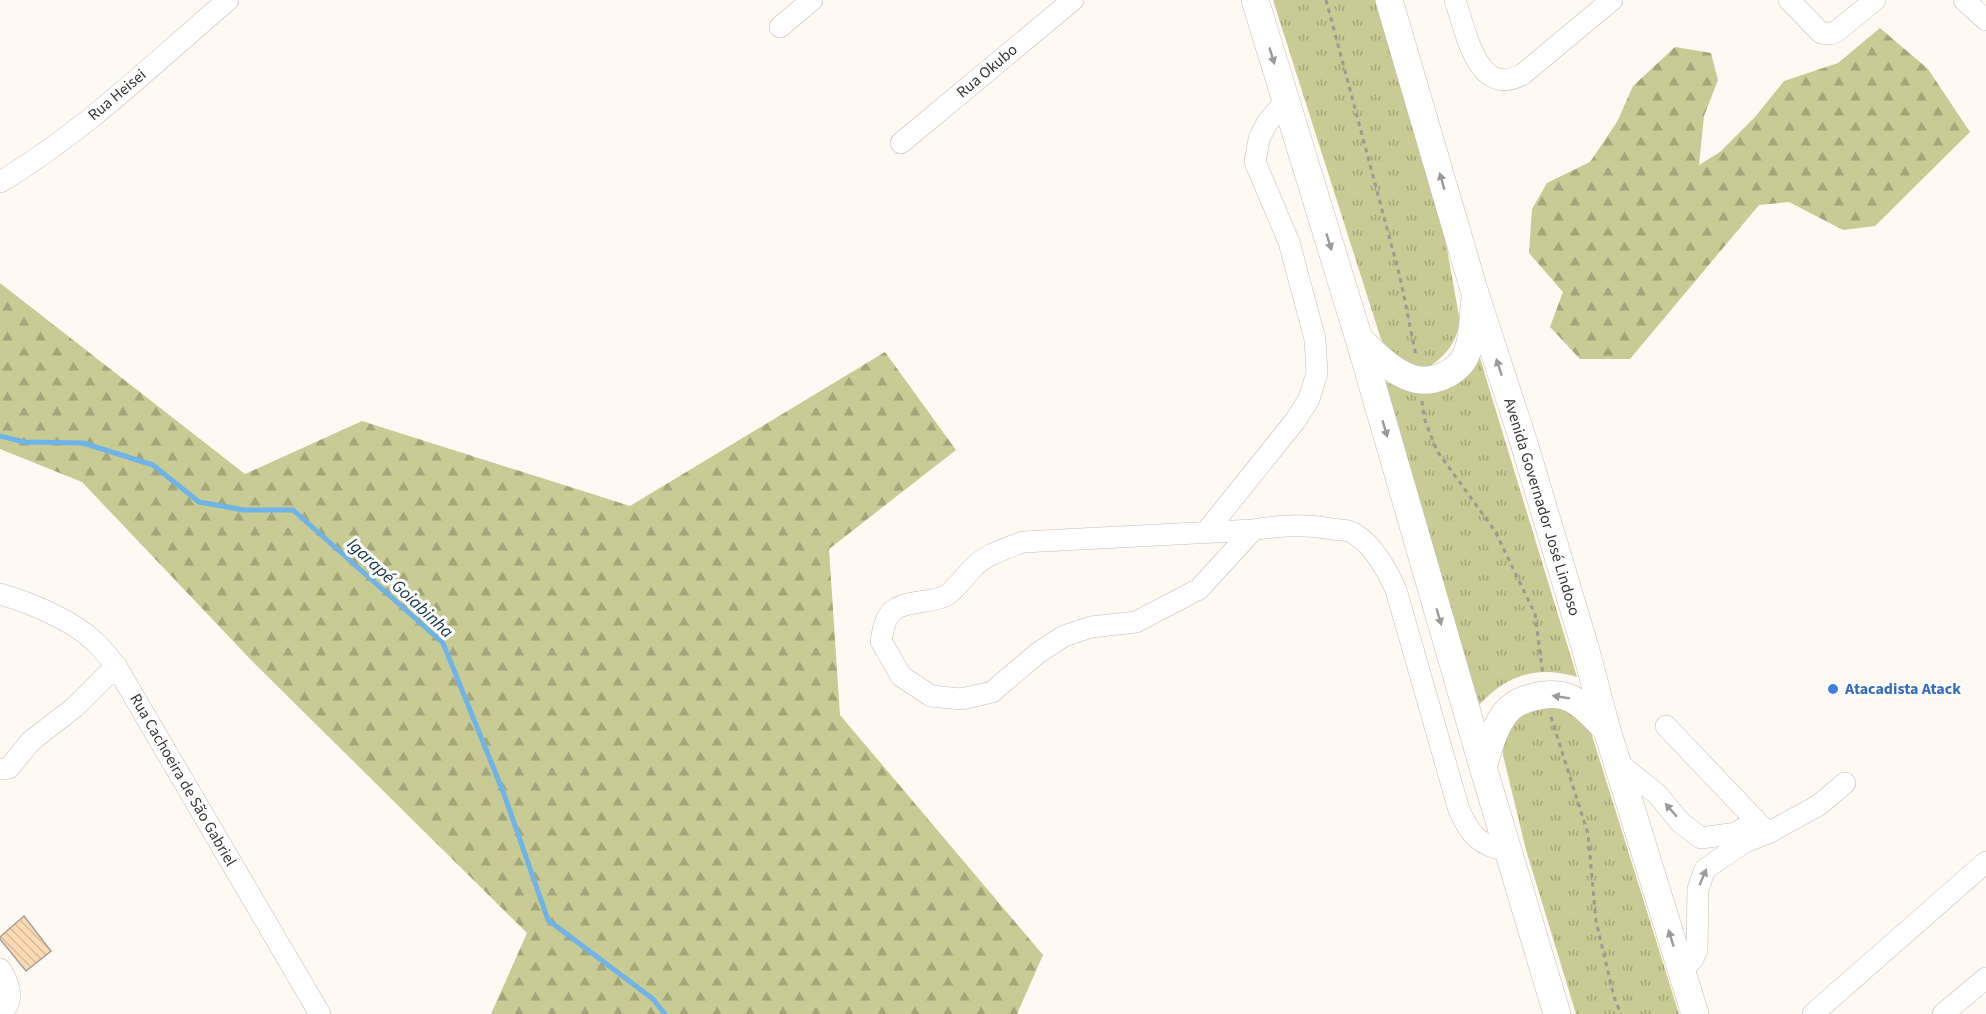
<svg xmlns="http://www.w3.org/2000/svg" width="1986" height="1014" viewBox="0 0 1986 1014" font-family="'Source Sans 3',sans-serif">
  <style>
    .grass { fill: url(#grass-tufts) }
    .forest { fill: url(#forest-firs) }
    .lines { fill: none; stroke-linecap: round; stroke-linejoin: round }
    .stream { stroke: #6eb4e8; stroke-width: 5 }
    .building { fill: url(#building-back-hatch); stroke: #a6a19b; stroke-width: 1.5 }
    .minor-casing { stroke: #c2bcb6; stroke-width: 22 }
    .major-casing { stroke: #c2bcb6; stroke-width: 28 }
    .path { stroke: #9d9995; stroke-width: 3; stroke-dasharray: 4.5 4.5; stroke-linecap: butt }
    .minor { stroke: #fff; stroke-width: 21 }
    .major { stroke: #fff; stroke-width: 27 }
    .oneway { fill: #9c9b9a }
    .shop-dot { fill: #3f7fe0; stroke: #fff; stroke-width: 2 }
    .labels { text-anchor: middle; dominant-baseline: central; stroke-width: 6; stroke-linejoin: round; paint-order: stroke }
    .street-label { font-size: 16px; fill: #393734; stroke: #fff }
    .shop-label { font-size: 16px; font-weight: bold; fill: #366cbe; stroke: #fff; text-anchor: start }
    .water-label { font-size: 18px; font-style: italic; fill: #18374d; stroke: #fff }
  </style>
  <defs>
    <pattern id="grass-tufts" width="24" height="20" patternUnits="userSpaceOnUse" patternTransform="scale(1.5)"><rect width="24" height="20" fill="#c8cb93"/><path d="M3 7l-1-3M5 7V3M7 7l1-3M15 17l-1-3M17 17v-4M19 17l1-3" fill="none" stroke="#a3a679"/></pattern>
    <pattern id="forest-firs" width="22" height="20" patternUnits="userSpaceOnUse" patternTransform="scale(1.5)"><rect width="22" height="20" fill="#c8cb93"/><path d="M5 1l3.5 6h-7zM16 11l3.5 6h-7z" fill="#a3a679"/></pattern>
    <pattern id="building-back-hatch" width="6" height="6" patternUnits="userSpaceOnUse" patternTransform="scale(1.5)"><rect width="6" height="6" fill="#fcdbb4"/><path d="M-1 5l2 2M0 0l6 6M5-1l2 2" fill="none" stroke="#d9bd9b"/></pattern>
  </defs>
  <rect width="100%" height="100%" fill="#fff9f3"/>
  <path class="grass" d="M1273,0h104l63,209 20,113c-4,20 -13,33 -30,44 -20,3 -40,-9 -49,-27z
    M1479,355l98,322c-41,-12 -71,-2 -99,29l-96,-326 22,10z
    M1561,704l29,25 89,285h-103l-50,-164 -23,-95c-1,-22 7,-29 20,-45z"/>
  <path class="forest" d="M1880,28l48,41 42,63 -95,94 -32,4 -54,-28 -30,3 -129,154h-50l-30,-32 13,-35 -34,-39 3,-44 15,-26 43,-21 27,-40 16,-36 42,-39 36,6 7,27 -14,36 -5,49 21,-13 35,-35 29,-36 54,-18z
    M0,283l245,191 117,-53 268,85 255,-154 71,98 -127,99 11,166 203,240 -26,59h-526l36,-81 -275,-272 -170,-179 -82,-33z"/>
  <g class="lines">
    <path class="stream" d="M0,436l24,6 59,1 70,22 46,37 45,8h49l150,133 61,151 44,126 105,79 12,15"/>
  </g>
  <path class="building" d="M24,916l27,35 -25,20 -26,-32v-2z"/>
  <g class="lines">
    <g class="minor-casing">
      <path id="minor" d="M1455,0c11,31 22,100 68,74l89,-74
        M1789,0l32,33 10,1 6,-3 38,-31
        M1964,0l22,20
        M780,27l32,-27
        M901,143l172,-143
        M0,182c84,-50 154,-119 228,-182
        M1253,530l-54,59 -63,33 -45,5 -27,9 -26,17 -46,39 -31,7 -30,-3 -30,-20 -20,-35c2,-11 4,-27 16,-33 14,-8 37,-5 50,-13 10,-7 17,-18 26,-27 13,-14 32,-19 50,-26l230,-12c27,-5 52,-6 79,-1 6,1 14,1 19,3 21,10 36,38 45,58l63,220c14,29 19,33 50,42
        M1206,532l89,-111 14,-22 8,-26 -2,-34 -26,-97 -34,-80 4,-23 8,-16 19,-23
        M0,594c29,8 72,26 94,47 8,7 15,17 22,25l204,348
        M1666,726l97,102
        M1618,763l39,31 24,29 20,15 36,-5 18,-14
        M0,769l9,-1 22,-27 44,-34 41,-41
        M0,969c9,13 16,33 0,44
        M1681,971l12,-12 4,-9 1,-61 7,-20 40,-27 23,-9 51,-28 26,-22
        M1813,1014l173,-152
        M1943,1014l43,-36"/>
    </g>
    <g class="major-casing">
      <path id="major" d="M1255,0l104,339 124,428 74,247
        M1389,0l85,290 50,153 61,204 22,83 88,284
        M1359,339c16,15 32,32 52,39 20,7 46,-4 55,-23 7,-15 7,-35 8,-51
        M1483,767c6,-18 10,-37 21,-52 12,-18 49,-26 68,-16 14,7 24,20 35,31"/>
    </g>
    <path class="path" d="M1326,0l74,277 16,79
      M1422,401l2,17 13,33 58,80 40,83 8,61
      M1551,717l37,117 8,87 18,76 7,17"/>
    <use href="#minor" class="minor"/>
    <use href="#major" class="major"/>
  </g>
  <defs><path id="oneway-solid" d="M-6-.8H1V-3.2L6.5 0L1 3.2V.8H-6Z" transform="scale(1.5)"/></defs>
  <g class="oneway">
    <use href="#oneway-solid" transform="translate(1272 56) rotate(73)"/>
    <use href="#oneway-solid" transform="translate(1442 181) rotate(-106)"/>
    <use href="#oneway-solid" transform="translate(1329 242) rotate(73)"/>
    <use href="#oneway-solid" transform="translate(1499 367) rotate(-108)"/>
    <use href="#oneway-solid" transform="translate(1385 429) rotate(74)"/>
    <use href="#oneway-solid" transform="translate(1439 617) rotate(74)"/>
    <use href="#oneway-solid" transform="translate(1561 697) rotate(-171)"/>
    <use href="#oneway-solid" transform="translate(1671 810) rotate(-131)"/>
    <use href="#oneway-solid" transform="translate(1703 877) rotate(-67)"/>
    <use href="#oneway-solid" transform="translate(1671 938) rotate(-107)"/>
  </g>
  <circle class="shop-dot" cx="1833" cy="689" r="6"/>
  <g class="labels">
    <g class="street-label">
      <text transform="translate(987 71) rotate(-40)">Rua Okubo</text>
      <text transform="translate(117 95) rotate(-40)">Rua Heisei</text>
      <text transform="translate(1542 507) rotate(73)">Avenida Governador José Lindoso</text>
      <text transform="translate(183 780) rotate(60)">Rua Cachoeira de São Gabriel</text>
    </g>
    <g class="shop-label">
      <text x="1845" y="689">Atacadista Atack</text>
    </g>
    <g class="water-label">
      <text transform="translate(400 588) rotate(43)">Igarapé Goiabinha</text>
    </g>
  </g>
</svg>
